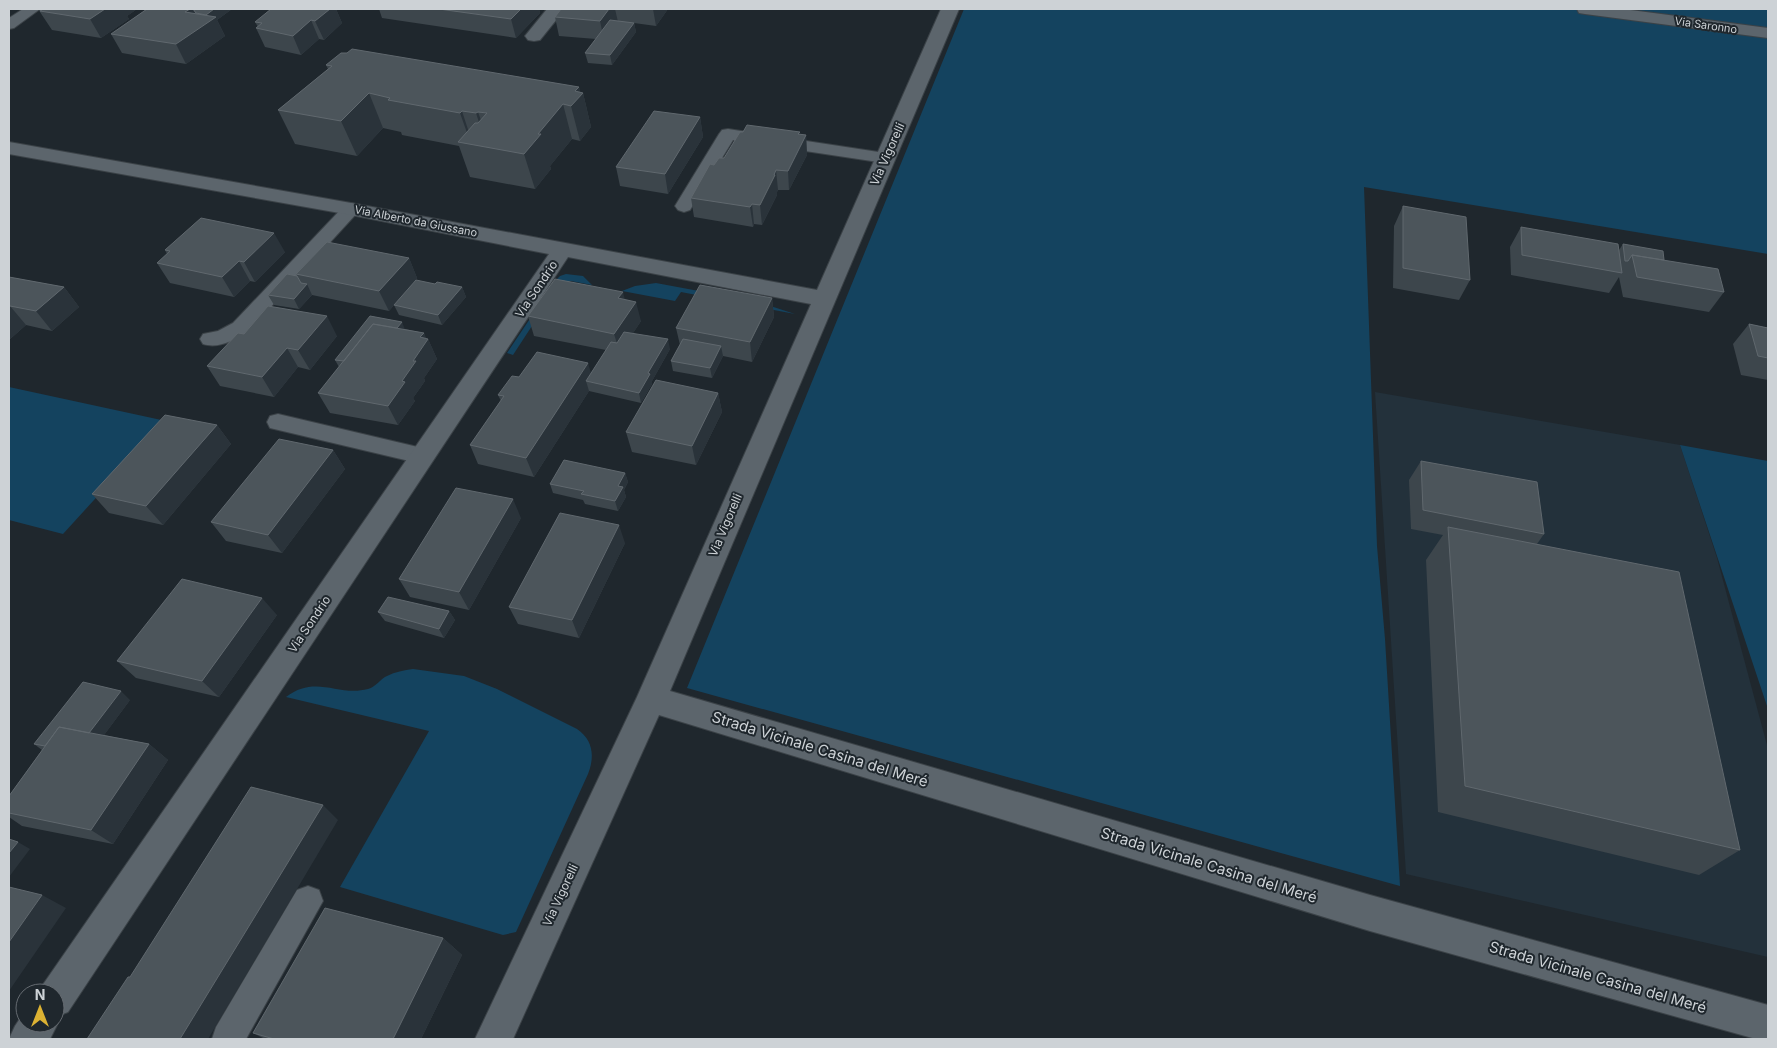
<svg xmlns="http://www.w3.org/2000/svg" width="1777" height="1048" viewBox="0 0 1777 1048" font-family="Inter,sans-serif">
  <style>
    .built { fill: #23313b }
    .green { fill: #14435f }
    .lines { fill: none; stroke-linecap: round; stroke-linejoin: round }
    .lane-casing { stroke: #3b4247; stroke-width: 2 }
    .street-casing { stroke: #3b4247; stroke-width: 2 }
    .lane { fill: #5c656c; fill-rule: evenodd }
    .street { fill: #5c656c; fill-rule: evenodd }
    .wall { fill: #3d464c }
    .shaded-wall { fill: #2a333a }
    .building { fill: #4c555b; stroke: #60686e }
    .labels { text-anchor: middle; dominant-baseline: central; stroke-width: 4; stroke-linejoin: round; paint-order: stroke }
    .far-street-label { font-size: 11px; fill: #cdd2d6; stroke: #1f272d }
    .street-label { font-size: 12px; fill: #cdd2d6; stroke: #1f272d }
    .near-street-label { font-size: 15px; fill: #cdd2d6; stroke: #1f272d }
  </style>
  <rect width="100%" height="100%" fill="#1f272d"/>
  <path class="built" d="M1375,392l305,53 37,113 51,191v208l-362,-83z"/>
  <path class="green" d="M964,9h804v245l-404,-67 13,359 8,93 15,247 -713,-198z
    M566,274l17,2 9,9 -21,-4 -13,5 -45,69 -6,-2 49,-73 4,-4z
    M656,283l102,19 37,12 -114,-22 -6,9 -53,-10 13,-5z
    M9,387l157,34 -103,113 -54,-14z
    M1680,445l88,16v248z
    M413,669l51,7 33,13 80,40c16,11 18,27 11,45l-72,158 -13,3 -163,-48 89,-156 -143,-34c30,-23 52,0 82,-8 8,-2 12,-10 19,-13 8,-4 17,-6 26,-7z"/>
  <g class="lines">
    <g class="lane-casing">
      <path id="lane" d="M23,9h17l-26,19 -5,1v-11z
        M728,129l157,24 6,1 3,4 -3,4 -6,1 -152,-23 -43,70 -6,2 -6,-2 -3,-4 44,-72 3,-4z
        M351,203l6,2 3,4 -3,4 -110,120c-14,7 -28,16 -44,11l-3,-5 3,-5 15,-3 15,-8 112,-118z
        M278,414l144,34 8,2 3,6 -3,6 -8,2 -152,-36 -3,-6 3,-6z
        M308,886l11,4 4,11 -77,138h-34l4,-12 81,-137z"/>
    </g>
    <g class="street-casing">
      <path id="street" d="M547,9h18l-25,31 -6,1 -6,-1 -3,-4z
        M941,9h18l-289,682 700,204 398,110v34h-12l-386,-108 -711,-216 -146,324h-38l162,-342 174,-393 -243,-47 -500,755 -13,5 3,6 -8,16h-41l6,-13 10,-15v12h30v-30h-16l3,-7 507,-732 -198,-39 -342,-61v-12l342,61 466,87z
        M1577,9h46l145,19v10l-183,-24 -6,-1z"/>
    </g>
    <use href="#lane" class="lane"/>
    <use href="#street" class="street"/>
  </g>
  <path class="wall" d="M38,9h99l-10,7 2,3 -28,19 -49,-8z
    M147,9h85l-15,11 8,16 -39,28 -64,-11 -11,-19z
    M270,9h66l6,14 -18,17 -5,-1 -18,16 -36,-8 -9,-19 2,-1 -3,-5 15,-12z
    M379,9h160l1,4 -24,25 -134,-20z
    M615,9h53l-12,17 -22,-3 2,9 -24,33 -24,-2 -3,-10 11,-14 -37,-3 -4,-19 60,-8 1,6z
    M326,65l253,22 1,5 3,1 8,34 -11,14 -8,-2 -22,27 1,3 -16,20 -65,-12 -11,-31 -57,-11 -1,-3 -18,-4 -26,28 -62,-12 -17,-34 50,-41z
    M700,117l3,20 -35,57 -48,-8 -4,-19z
    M743,132l57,2 6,1 1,20 -18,35h-11l-1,2v3l-15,30 -8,-1 -1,3 -59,-10 -3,-19 23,-33 10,-7z
    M1403,206l67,74 -11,20 -66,-12 1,-62z
    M1521,227l98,23 4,-6 41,16 60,32 -15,20 -86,-15 -4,-20 -10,16 -98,-18 -1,-28z
    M165,250l120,2 -30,30 -5,-1 -16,16 -64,-14 -13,-20 10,-9z
    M409,258l8,20 -28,33 -77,-16 -13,14 -25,-4 -6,-10 29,-19 -1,-2z
    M9,277l55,10 15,20 -27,24 -26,-6 -17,15z
    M462,287l4,10 -24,28 -43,-10 -5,-10z
    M772,298l2,19 -22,45 -29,-6 -11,22 -39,-7 -2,-10 9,-16 -4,-17z
    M624,299l17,22 -8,12 37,16 -18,32v3l-11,19 -52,-12 -55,86 -56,-13 -8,-19 31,-44 -3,-6 21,-18 72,-4 15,-23 -72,-14 -6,-20z
    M1749,324l19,4v52l-27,-5 -8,-31z
    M405,329l19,4 2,6h2l9,20 -13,19 1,3 -12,17 2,3 -17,24 -68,-12 -12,-20 21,-26 -4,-7z
    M244,334l93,2 -27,34 -12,-3 -24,30 -54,-11 -13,-20z
    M718,393l4,19 -26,53 -64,-13 -6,-20z
    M217,425l14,19 -68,81 -54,-12 -17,-19z
    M333,450l12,19 -63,84 -56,-12 -15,-19z
    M1421,461l123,73 -7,10 203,306 -41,25 -261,-63 -12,-252 17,-25 -32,-6 -2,-49z
    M625,473l3,9 -4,8 2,7 -8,14 -33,-7 -2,-4 -30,-7 -3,-9z
    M521,518l-52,92 -59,-13 -11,-18z
    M625,543l-46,95 -61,-14 -9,-17z
    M449,611l6,9 -11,18 -59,-17 -7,-9z
    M277,615l-58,82 -83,-19 -19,-17z
    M130,700l-26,35 45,9 19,16 -55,84 -91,-18 -13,-9v-21l33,-46 -8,-6z
    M443,938l19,17 -41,84h-156l-12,-6z"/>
  <path class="shaded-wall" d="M105,9h32l-10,7 2,3 -28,19 -11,-19z
    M190,9h3l9,17 -17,-14z
    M214,9h18l-15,11 8,16 -39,28 -10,-20 29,-28z
    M330,9h6l6,14 -18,17 -9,-19z
    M521,9h18l1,4 -24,25 -5,-19z
    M609,9h6l3,13 -14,18 -4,-19z
    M653,9h15l-12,17z
    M311,20l8,19 -18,16 -8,-19z
    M634,23l2,9 -24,33 -2,-10z
    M579,87l2,8 2,-2 8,34 -11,14 -9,-35 4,-15z
    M369,93l14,35 -26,28 -16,-35z
    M563,104l9,35 -22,27 1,3 -16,20 -11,-35 14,-20z
    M462,111l11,34 -2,-1 -11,-31z
    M478,112l12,34 -3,1 -11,-34z
    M700,117l3,20 -35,57 -3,-20z
    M800,132l1,14 5,-11 1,20 -18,35 -1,-19z
    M776,170l2,20 -1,2v3l-15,30 -2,-20z
    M752,204l2,20 -1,3 -3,-20z
    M274,233l11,19 -30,30 -11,-20z
    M409,258l8,20 -28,33 -10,-20z
    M239,261l11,20 -16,16 -12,-20z
    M307,284l5,11 -13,14 -5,-10z
    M64,287l15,20 -27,24 -16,-20z
    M462,287l4,10 -24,28 -4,-10z
    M623,292l5,20 -10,-14z
    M772,298l2,19 -22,45 -2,-20z
    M636,302l5,19 -21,32 -6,-19z
    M9,306h1l16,19 -17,15z
    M327,316l10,20 -27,34 -12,-20z
    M402,322l4,10 -16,4z
    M424,333l3,8 1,-2 9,20 -13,19 1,3 -12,17 2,3 -17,24 -10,-19 14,-25 18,-44z
    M668,339l2,10 -18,32v3l-11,19 -2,-10 9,-20z
    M721,346l2,10 -11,22 -2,-10z
    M287,348l11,19 -24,30 -12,-20z
    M588,363l6,20 -8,-2 3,10 -55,86 -8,-19z
    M718,393l4,19 -26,53 -4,-19z
    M217,425l14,19 -68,81 -17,-19z
    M333,450l12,19 -63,84 -14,-18z
    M625,473l3,9 -4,8 2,7 -8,14 -3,-10 3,-15z
    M513,499l8,19 -52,92 -10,-18z
    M619,525l6,18 -46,95 -7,-18z
    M262,598l15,17 -58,82 -17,-16z
    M449,611l6,9 -11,18 -5,-9z
    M121,691l9,9 -34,46 -11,-8z
    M149,744l19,16 -55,84 -22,-14z
    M323,805l15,15 -130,219h-28z
    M18,842l12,7 -21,28v-24z
    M42,895l24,13 -57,83v-49z
    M443,938l19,17 -41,84h-28z"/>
  <path class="building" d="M38,9h67l-15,10 -50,-8 2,-1z
    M147,9h43l-5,3 31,5 -40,27 -65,-10z
    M193,9h21l-8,6 -10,-2z
    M271,9h59l-15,12 -4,-1 -18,16 -37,-8 6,-5 -7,-1z
    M439,9h82l-10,10z
    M561,9h48l-9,12 -45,-4z
    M610,20l24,3 -24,32 -25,-2z
    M352,49l227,38 -4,4 8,2 -12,13 -8,-2 -25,30h3l-17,20 -66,-12 17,-19h3l9,-10 -9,-1 -2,1 -14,-2 -2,2 -72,-13 2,-2 -21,-5 -28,28 -63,-11 54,-44 -6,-1 15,-12h6z
    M654,111l46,6 -35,57 -49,-7z
    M747,125l53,7 -2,2 8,1 -18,36 -12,-1 -2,5h1l-15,30 -8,-1 -2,3 -59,-9 19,-34 4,1 5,-7h5l16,-26h3z
    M1403,206l63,11 4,63 -67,-12z
    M201,218l73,15 -30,29 -5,-1 -17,16 -65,-14 13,-12 -5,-1z
    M1521,227l97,17 4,29 -100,-18z
    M327,242l82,16 -30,33 -83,-17z
    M1623,244l40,7 1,9 -32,-5 -4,6h-3z
    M1632,255l86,14 6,23 -87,-15z
    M287,274l10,2 4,7 6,1 -13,15 -26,-4z
    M9,277l55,10 -28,24 -26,-5h-1z
    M555,279l68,13 -5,6 18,4 -22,32 -86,-18z
    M416,280l19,4 2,-2 25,5 -24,28 -44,-10z
    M700,285l72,13 -22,44 -74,-14z
    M268,306l59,10 -29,34 -11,-2 -25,29 -55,-11 31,-33 6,1z
    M370,316l32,6 -5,6 -24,-4 -29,37 -9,-1z
    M373,324l51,9 -4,4 8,2 -15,22h3l-14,20 3,1 -17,24 -70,-13z
    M1749,324l19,4v30l-10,-2z
    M624,332l44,7 -20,34 2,1 -11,19 -53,-12 25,-39 6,1z
    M683,339l38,7 -11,22 -39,-7z
    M537,352l51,11 -62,95 -56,-13 34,-49 -6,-1 14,-19 7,1z
    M656,380l62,13 -26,53 -66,-14z
    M165,415l52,10 -71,81 -54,-12z
    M279,439l54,11 -65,85 -57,-13z
    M564,460l61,13 -7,13 5,1 -8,14 -34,-7 3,-3 -34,-7z
    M1421,461l116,21 7,52 -121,-24z
    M456,488l57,11 -54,93 -60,-13z
    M560,513l59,12 -47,95 -63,-13z
    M1448,527l231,45 61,278 -275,-64z
    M182,579l80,19 -60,83 -85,-20z
    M388,597l61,14 -10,18 -61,-17z
    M83,682l38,9 -32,42 -30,-6 -14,19 -11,-2z
    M59,727l90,17 -58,86 -82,-17v-17z
    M251,787l72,18 -143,234h-93l41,-62h2z
    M9,839l9,3 -9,11z
    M9,887l33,8 -33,47z
    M325,908l118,30 -50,101h-119l-21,-6z"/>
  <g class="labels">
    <g class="far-street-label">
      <text transform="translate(1706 25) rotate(8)">Via Saronno</text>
      <text transform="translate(416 221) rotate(11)">Via Alberto da Giussano</text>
    </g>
    <g class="street-label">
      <text transform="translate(887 154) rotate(-66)">Via Vigorelli</text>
      <text transform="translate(536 289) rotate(-56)">Via Sondrio</text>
      <text transform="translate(725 525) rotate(-67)">Via Vigorelli</text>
      <text transform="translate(309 624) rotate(-56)">Via Sondrio</text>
      <text transform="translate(560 895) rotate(-65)">Via Vigorelli</text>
    </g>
    <g class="near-street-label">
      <text transform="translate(820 749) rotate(17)">Strada Vicinale Casina del Meré</text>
      <text transform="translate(1209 865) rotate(17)">Strada Vicinale Casina del Meré</text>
      <text transform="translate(1598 977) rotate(16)">Strada Vicinale Casina del Meré</text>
    </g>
  </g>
  <rect width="1777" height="1048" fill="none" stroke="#cdd2d6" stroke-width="20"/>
  <g transform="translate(40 1008)"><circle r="24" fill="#1f272d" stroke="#656b71"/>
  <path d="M0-4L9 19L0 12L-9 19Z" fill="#dcb233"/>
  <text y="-8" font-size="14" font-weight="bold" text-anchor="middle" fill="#cdd2d6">N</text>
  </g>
</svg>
